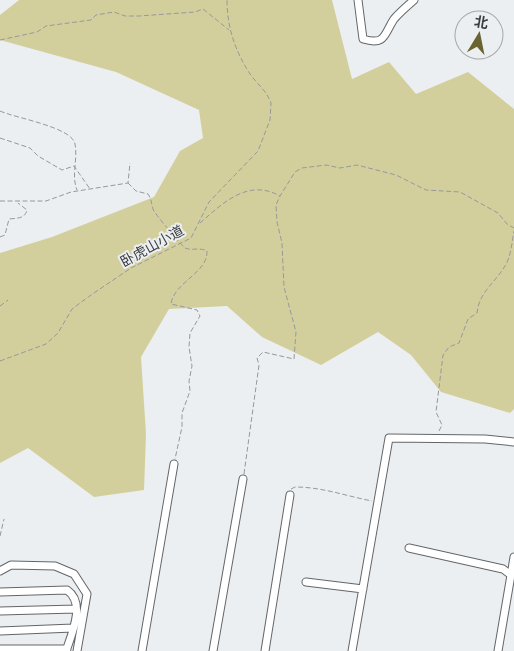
<svg xmlns="http://www.w3.org/2000/svg" width="514" height="651" viewBox="0 0 514 651" font-family="Raleway,'Noto Sans SC',sans-serif">
  <style>
    .green { fill: #d3cf9d }
    .lines { fill: none; stroke-linecap: round; stroke-linejoin: round }
    .minor-casing { stroke: #636668; stroke-width: 9 }
    .path { stroke: #96999b; stroke-width: 1; stroke-dasharray: 5 2.5; stroke-linecap: butt }
    .minor { stroke: #fff; stroke-width: 7 }
    .labels { text-anchor: middle; dominant-baseline: central; stroke-width: 4; stroke-linejoin: round; paint-order: stroke }
    .street-label { font-size: 14px; fill: #3b3c3d; stroke: #ebeff1 }
  </style>
  <rect width="100%" height="100%" fill="#ebeff1"/>
  <path class="green" d="M19,0h313l20,79 37,-17 27,32 52,-22 46,37v300l-4,4 -69,-21 -30,-37 -33,-23 -57,33 -59,-28 -35,-31 -58,3 -28,48 5,77 -2,56 -50,7 -66,-49 -28,15v-210l52,-16 102,-40 26,-46 23,-13 -4,-28 -83,-38 -116,-32v-25z"/>
  <g class="lines">
    <g class="minor-casing">
      <path id="minor" d="M358,0l5,39c23,7 21,-5 31,-20 6,-7 13,-13 20,-19
        M409,548l94,21 8,6 3,-18
        M0,571l11,-6 44,1 19,8 13,20 -10,57
        M306,582l57,7
        M0,592l67,-2c19,13 5,43 -1,61
        M0,611l76,-2
        M0,631l73,-3
        M0,649h67
        M142,651l32,-187
        M213,651l30,-172
        M265,651l25,-156
        M352,651l37,-213 96,1 29,3
        M498,651l13,-76 3,-2"/>
    </g>
    <path class="path" d="M0,40l37,-8 9,-6 45,-6 5,-5 18,-3 11,4h14l56,-4 8,-3 26,21
      M0,111c15,7 72,16 75,33 3,16 -4,31 2,46
      M0,138l30,10 8,8 24,14 12,-4 16,23
      M128,183l8,8 12,3c4,6 3,9 5,15 1,4 29,37 32,39 7,3 15,-1 22,3 1,22 -33,31 -36,53l26,6 3,6 -10,17 -1,14 3,19 -3,15 1,10 -8,22v14l-7,32
      M0,201h46l25,-9 57,-9 2,-20
      M200,223c23,-20 48,-45 80,-27l15,-24 7,-4 24,-3 14,3 17,-3 39,10 30,15 34,2 38,21 9,11 7,4
      M0,237l5,-2 4,-16c8,-1 16,0 18,-9l-9,-7
      M0,306l8,-6
      M0,361l46,-17 12,-11 14,-24 19,-14 40,-27 60,-30 18,-36 49,-51 12,-31 1,-17c-4,-12 -14,-19 -21,-29 -15,-23 -23,-47 -23,-74
      M439,431l3,-6 -6,-13 7,-57 6,-8 10,-4 9,-24 9,-6c2,-21 18,-30 28,-47 6,-9 7,-25 9,-35
      M244,474l15,-109 -2,-7 6,-6 31,7 2,-27 -12,-45 -2,-44 -5,-21 -1,-17 4,-9
      M291,489l4,-2c27,0 51,9 77,14
      M0,536l4,-17"/>
    <use href="#minor" class="minor"/>
  </g>
  <g class="labels">
    <g class="street-label">
      <text transform="translate(152 246) rotate(-29)">卧虎山小道</text>
    </g>
  </g>
  <g transform="translate(479 35) rotate(10)"><circle r="24" fill="#ebeff1" stroke="#a5a7a9"/>
  <path d="M0-4L9 19L0 12L-9 19Z" fill="#686330"/>
  <text y="-8" font-size="14" font-weight="bold" text-anchor="middle" fill="#3b3c3d">北</text>
  </g>
</svg>
